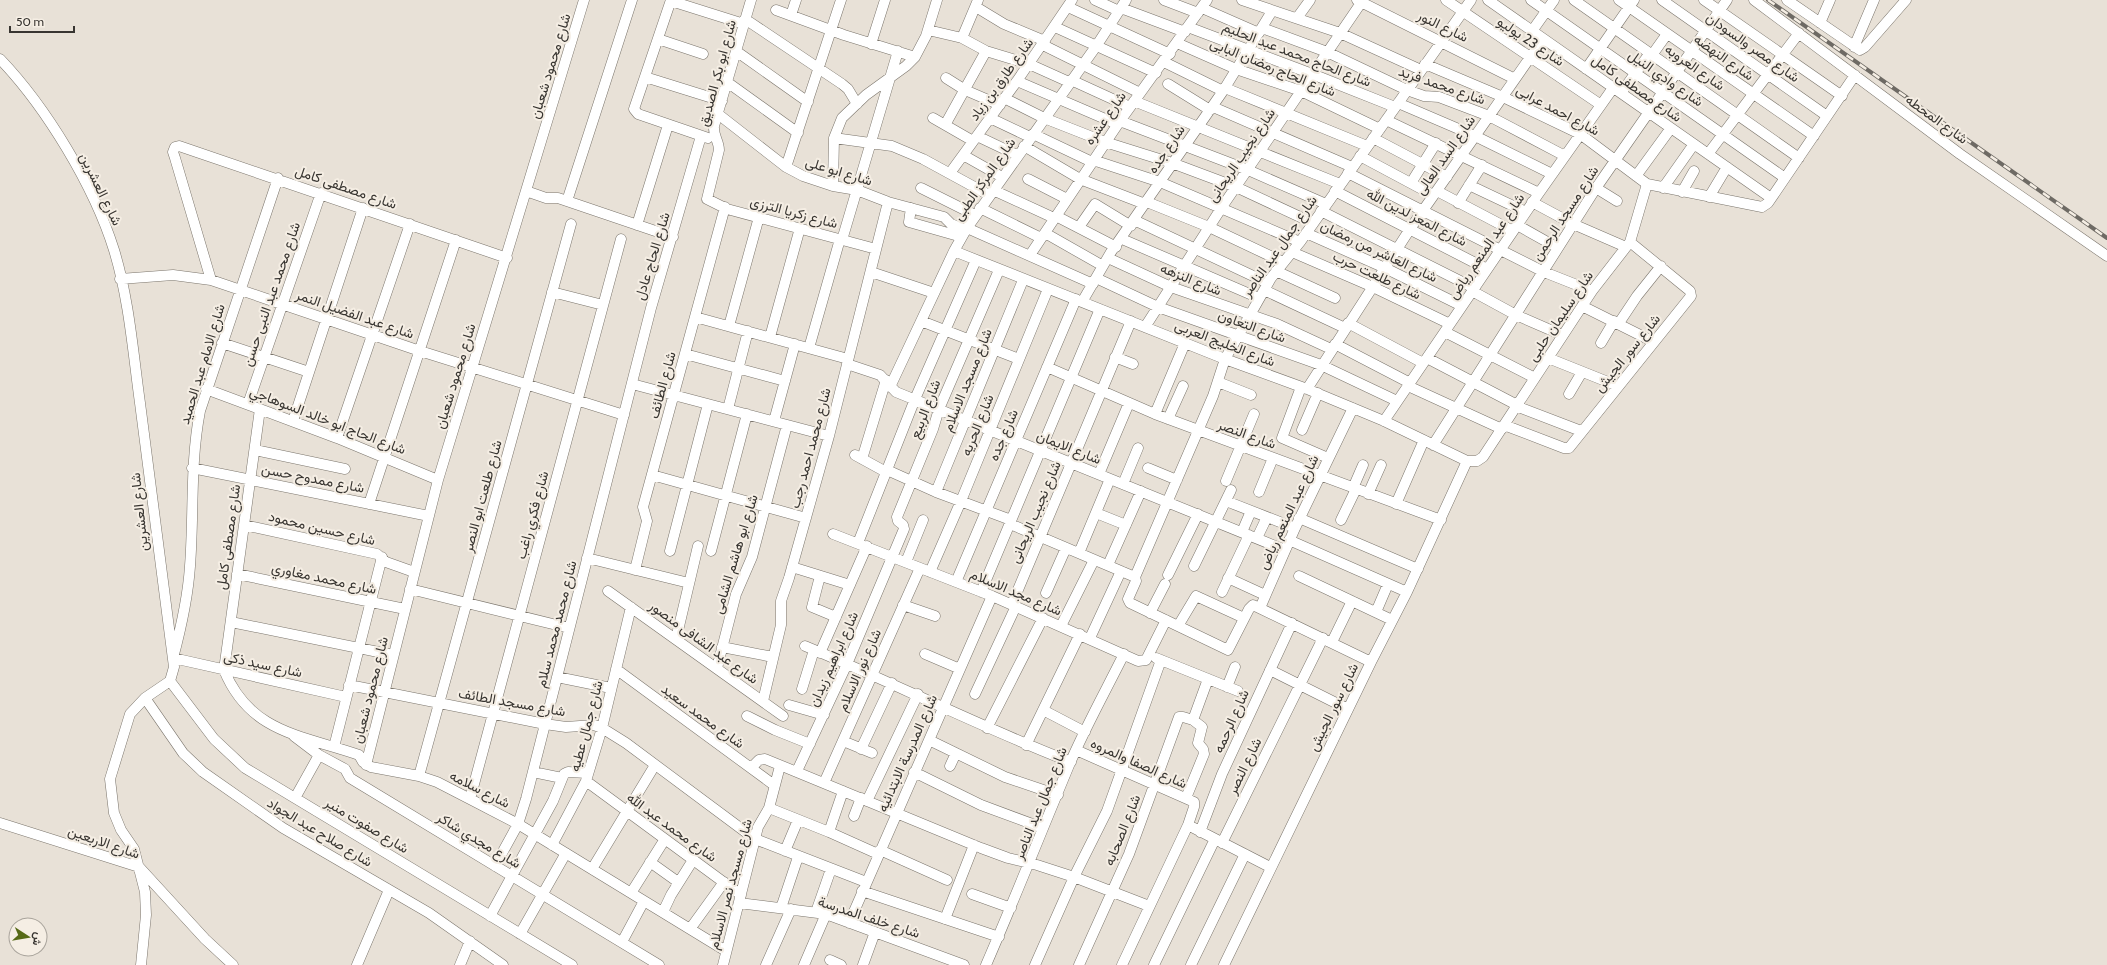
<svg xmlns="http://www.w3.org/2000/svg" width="2107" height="965" viewBox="0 0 2107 965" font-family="Cabin,Vazirmatn,sans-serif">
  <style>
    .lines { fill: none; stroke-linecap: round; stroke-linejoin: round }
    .minor-casing { stroke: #7b756c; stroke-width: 11 }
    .minor { stroke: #fff; stroke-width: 10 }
    .rail-casing { stroke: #6e6a64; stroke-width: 4 }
    .rail { stroke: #f5eee4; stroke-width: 2.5; stroke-dasharray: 8; stroke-linecap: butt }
    .labels { text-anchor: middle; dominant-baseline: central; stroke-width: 4; stroke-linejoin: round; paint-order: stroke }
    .street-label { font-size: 14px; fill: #383531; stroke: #f5eee4 }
  </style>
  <rect width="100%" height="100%" fill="#e8e1d7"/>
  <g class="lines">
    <g class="minor-casing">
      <path id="minor" d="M671,0l-37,109 4,5 70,24
        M751,0l-37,126c-1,10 5,15 5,24l-12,49 20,10 149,40
        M1095,0l24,11
        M1164,0l34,13
        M1242,0l98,33 81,37
        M1357,0l158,79
        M1446,0l155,105
        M1488,0l283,198
        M1531,0l254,178
        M1574,0l225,158
        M1619,0l195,136
        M1662,0l165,116
        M1704,0l138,96
        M1754,0l206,154 147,102
        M1787,0l73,50 5,-3 41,-47
        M671,1l73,23
        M976,7l28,17 41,17
        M1068,7l102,47
        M1121,8l64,24
        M1202,8l57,25
        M776,10l68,25 71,22
        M791,15l5,-15
        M1297,18l13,-18
        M745,19l97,65 6,5 9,15
        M1820,23l10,-23
        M1055,27l101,46
        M1188,27l124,47 83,33
        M1262,28l65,24 80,38 17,6 15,1 50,19 76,40
        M928,30l34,8 24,13 43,13 40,18
        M1532,31l22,-31
        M962,38l16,-38
        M658,39l45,15
        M1177,43l59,26 65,22 79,38
        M871,44l14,-44
        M1043,45l97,48
        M1854,47l20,-47
        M736,51l72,51
        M1652,55l15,-21
        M0,59c46,48 94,127 114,191 15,49 19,102 26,153 12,88 22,176 34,264l-4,14 -25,17 -15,16 -20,65 4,34 7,17 13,19 11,43 1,23 -5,50
        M1164,62l59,29
        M1425,64l78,33 77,37 67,50 115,23 6,-4 87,-128
        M1586,69l48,-69
        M645,77l77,24
        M946,78l19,12 35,15
        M1071,80l59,27
        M1017,81l100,43
        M727,82l71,51
        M1168,84l42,26
        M1225,88l142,58
        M1621,93l29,-40
        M1004,98l40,20 61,24 67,21 64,24 77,36
        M1134,101l206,83
        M1398,103l77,33 77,38
        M1213,107l139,60
        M718,114l68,53 17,9 30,10 24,4 31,12 56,15 7,7 15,6
        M933,118l40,23
        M990,118l40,19
        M1386,120l153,73
        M1120,121l128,49 78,34
        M945,125l41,-74
        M1033,134l59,28
        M977,136l40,19
        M834,138l58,8 31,13 66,36
        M1373,138l74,39
        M1024,146l56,33 65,25
        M1708,154l91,-121
        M963,155l39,22
        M1360,156l73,39
        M1093,160l67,22 140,60
        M786,167l55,-167
        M950,173l67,-92 55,-81
        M1348,173l196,99 48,19
        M1636,176l35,-48
        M278,178l-78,233c-10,52 -6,103 -10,155 -2,31 -9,62 -17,92l173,39
        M1028,179l39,20
        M1411,183l25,-40
        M1469,185l57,27
        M833,186l1,-48 8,-20 24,-23 40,-29 9,-9 11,-21 11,-36
        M921,188l54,27
        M1596,188l21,13
        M1663,188l31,-44
        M993,190l61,28
        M526,191l20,7h12l115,39
        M1335,191l152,78
        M1437,191l76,40
        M1682,192l12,-21
        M1709,197l18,-30
        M567,201l65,-201
        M1147,202l62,25 74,35
        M1532,202l41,22 53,23
        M1458,203l24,-38
        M911,208l-2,14 53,15
        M980,208l61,30
        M1321,211l153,77
        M1056,216l60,31
        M1134,220l134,63
        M637,225l31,-100
        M1517,225l41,23
        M1079,227l16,-23 36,22
        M967,228l126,56
        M1045,233l58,33
        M1306,233l79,35 77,38
        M1122,239l137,59
        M842,240l56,-189
        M954,251l271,108 82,30 77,32 83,40h10l6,-4 109,-166 38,-49 17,-58
        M1292,252l81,35 77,37
        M1030,255l90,-134 87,-121
        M1108,258l63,29 106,37 54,25
        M1276,271l59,27
        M871,272l63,21
        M1096,278l62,29 163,58 76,36
        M120,279l53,-4 38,5 209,71 204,64
        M211,280l-36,-122 -2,-6 2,-5 4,-1 328,112
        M1264,290l81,38
        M1472,291l44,24 46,20
        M552,292l51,13
        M1082,302l29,-50 112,-161 49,-80
        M1582,306l72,36
        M695,317l153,42
        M921,321l98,38
        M1348,323l75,40
        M1619,323l18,-27 24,-30
        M729,326l30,-109
        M1145,327l77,-120 141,-207
        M1445,332l90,46
        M770,337l30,-109
        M222,343l87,29
        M1601,343l13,-22
        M1335,344l75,39
        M809,348l31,-109
        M685,354l100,27
        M1115,357l18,7
        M1427,358l90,47
        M1548,358l70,28
        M847,364l33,11 16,17 389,158
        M1047,367l108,47 286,106
        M1218,382l33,13
        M632,384l197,52
        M1408,386l94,43
        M890,387l64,-136 13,-23 130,-183 29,-45
        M1301,387l-19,51 46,20
        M206,389l131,49 101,42
        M1307,389l103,-160 133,-190
        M1569,394l13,-22
        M248,404l73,-211
        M1516,406l65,25
        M260,409l-36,261c26,63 77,65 135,85l4,7 8,5 48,9 18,6 33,17 48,25 208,127
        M728,409l20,-78
        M1155,414l30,-71
        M1168,419l15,-33
        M293,421l70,-213
        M774,421l21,-77
        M1384,421l155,-228 74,-105
        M1504,425l60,23h5l122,-152 -1,-5 -60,-49
        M1302,430l16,-37
        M337,438l73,-214
        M1433,445l163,-257 131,-188
        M255,450l90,19
        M855,455l31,17
        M862,459l24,-79
        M192,468l237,48
        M1148,468l29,12
        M887,470l49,22 75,28
        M1099,474l30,-71
        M652,475l154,43
        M1226,481l28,-67
        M1123,484l15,-36
        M1353,488l10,-23
        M936,492l87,-212
        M1259,492l14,-34
        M1368,494l13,-29
        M1226,501l69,27
        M369,504l87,-264
        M1396,504l28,-64
        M1096,513l30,12
        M1299,518l119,51
        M1341,520l15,-31
        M1010,524l125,53
        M244,525l133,29 9,8 28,10
        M1242,532l9,-21
        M833,534l159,62 146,65 8,-1 20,-40
        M1257,538l10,-21
        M1289,540l118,52
        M858,543l57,-144 61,-139
        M670,551l38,-147
        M711,551l36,-137
        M1079,553l31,-74
        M587,558l102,25
        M906,562l17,-42
        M1108,565l33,-74
        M1194,566l37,-76
        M792,567l58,18
        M635,570l12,-49 -4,-14 82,-300
        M930,572l31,-71 87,-212
        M237,574l168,35
        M1168,575l30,-61
        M820,576l-8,31 24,10
        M1299,576l93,44
        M1228,578l37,17
        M956,582l120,-283
        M410,589l159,39
        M608,591l175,125
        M981,592l119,-283
        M1222,592l27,-57
        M1046,593l20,-45
        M1012,604l119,-283
        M903,605l32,11
        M1260,608l35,-80 58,-120
        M1376,612l12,-28
        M1150,613l15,-29
        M231,622l162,33
        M1061,626l33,-66
        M1178,626l18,-30 48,22
        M1090,638l31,-67
        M676,639l22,-93
        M1332,642l20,-41
        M805,646c89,37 175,81 266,116
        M722,647l51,10
        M820,653l47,-107
        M925,654l35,15
        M1156,658l82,33
        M1371,662l-118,-57 -4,4 -21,41 -98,-47 -2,-4 8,-18 -1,-4 78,-181 12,-37 46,-81 29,-36 171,-242
        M717,668l19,-74 16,-37 35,-132
        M616,669l158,116
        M1270,670l78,39
        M557,677l54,11
        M170,681l44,58 31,29 327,197
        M349,685l196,39 21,3 28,-2 8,3 24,15 129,96 111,43
        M1227,687l8,-20
        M802,689l12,-39
        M975,694l41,-88
        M145,698l38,55 20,19 80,56 146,85 74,52
        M763,701l18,-76v-24l8,-23 40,-142 59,-234
        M789,705l35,10
        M1043,710l42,22
        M747,716l28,14 35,14
        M987,728l56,-110
        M294,736l25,19 26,14 5,9 309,187
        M929,740l76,37 53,18
        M843,741l29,12
        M1026,745l54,-111
        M334,747l48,-190
        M861,749l31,-66
        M1076,750l118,52v5l-6,18 82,42
        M366,765l72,-285 146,-480
        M950,766l6,-13
        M751,768l8,-8 6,-1 216,89 27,10 29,7 37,12 75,29
        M797,771l50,-107 57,-135 -1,-4 -5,-4 -1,-4 36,-88 6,-20 60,-139
        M533,772l29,6
        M914,772l67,33 62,23
        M419,776l152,-552
        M586,781l155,114
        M824,783l96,-215
        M843,791l-14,41 49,22
        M295,798l24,-43
        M1186,798l18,-44 -1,-5 -5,-6 4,-16 -9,-7 15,-41
        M470,799l151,-560
        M867,801l51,-107
        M769,808l60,24
        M854,816l7,-18
        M0,823l139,44 66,72 28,26
        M1200,832l22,-58 70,-151
        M1222,843l101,-205
        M552,845l34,-64 16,-53 29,-121
        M880,850l67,30
        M785,851l13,-31
        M650,862l28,20
        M495,866l23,-42 8,-25 125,-491 50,-172
        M592,869l63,-104
        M862,891l137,46
        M631,893l34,-54
        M972,894l39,14
        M739,903l87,11 138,51
        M781,908l17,-51
        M663,912l8,-17 22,-35
        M816,912l15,-43
        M490,916l63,-115 11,-27 4,-2 20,1
        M945,919l29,-74
        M849,923l143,-327
        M690,929l34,-47
        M520,934l46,-81
        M622,942l22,-41
        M830,960l11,5
        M357,965l32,-75
        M460,965l10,-24
        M723,965l35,-138 11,-19 11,-42
        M766,965l25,-56
        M804,965l22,-51
        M863,965l12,-33
        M986,965c29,-67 56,-135 84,-202 16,-37 36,-73 54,-109
        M1035,965l39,-88 33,-66 54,-151
        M1079,965l50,-111 50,-137h4l10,3
        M1122,965l66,-140
        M1154,965l61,-126
        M1191,965l54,-111
        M1224,965l147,-303 36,-70 60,-131"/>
    </g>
    <use href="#minor" class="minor"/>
    <g class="rail-casing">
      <path id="rail" d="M1768,0l339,238"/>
    </g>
    <use href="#rail" class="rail"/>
  </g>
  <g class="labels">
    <g class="street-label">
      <text transform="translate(1443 26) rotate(26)">شارع النور</text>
      <text transform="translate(1531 41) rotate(34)">شارع 23 يوليو</text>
      <text transform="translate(1753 47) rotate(35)">شارع مصر والسودان</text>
      <text transform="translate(1297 54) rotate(21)">شارع الحاج محمد عبد الحليم</text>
      <text transform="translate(1724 57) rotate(35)">شارع النهضه</text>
      <text transform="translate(550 66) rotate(-73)">شارع محمود شعبان</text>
      <text transform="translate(1273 67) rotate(22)">شارع الحاج رمضان البابى</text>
      <text transform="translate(1695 67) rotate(35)">شارع العروبه</text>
      <text transform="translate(717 73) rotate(-75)">شارع ابو بكر الصديق</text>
      <text transform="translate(1666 78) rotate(35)">شارع وادي النيل</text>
      <text transform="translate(1001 79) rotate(-54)">شارع طارق بن زياد</text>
      <text transform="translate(1442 85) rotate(19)">شارع محمد فريد</text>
      <text transform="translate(1637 88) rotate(35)">شارع مصطفى كامل</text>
      <text transform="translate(1558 110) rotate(28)">شارع احمد عرابى</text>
      <text transform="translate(1105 118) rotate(-55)">شارع عشره</text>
      <text transform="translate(1937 119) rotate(36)">شارع المحطه</text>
      <text transform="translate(1166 149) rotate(-56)">شارع جده</text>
      <text transform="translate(1241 155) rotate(-56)">شارع نجيب الريحانى</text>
      <text transform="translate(1445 155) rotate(-55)">شارع السد العالى</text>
      <text transform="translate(839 171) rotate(17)">شارع ابو على</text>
      <text transform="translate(984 179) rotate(-55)">شارع المركز الطبى</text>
      <text transform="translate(346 187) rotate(19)">شارع مصطفى كامل</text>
      <text transform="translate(101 189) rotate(64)">شارع العشرين</text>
      <text transform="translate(794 212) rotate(15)">شارع زكريا الترزى</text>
      <text transform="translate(1565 213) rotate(-57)">شارع مسجد الرحمن</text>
      <text transform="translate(1417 217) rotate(27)">شارع المعز لدين الله</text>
      <text transform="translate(1279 246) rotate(-55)">شارع جمال عبد الناصر</text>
      <text transform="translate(1486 246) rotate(-56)">شارع عبد المنعم رياض</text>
      <text transform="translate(1379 251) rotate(25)">شارع العاشر من رمضان</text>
      <text transform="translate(652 256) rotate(-73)">شارع الحاج عادل</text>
      <text transform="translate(1377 275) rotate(25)">شارع طلعت حرب</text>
      <text transform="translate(1191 279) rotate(22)">شارع النزهه</text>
      <text transform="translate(271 294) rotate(-71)">شارع محمد عبد النبى حسن</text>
      <text transform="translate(355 314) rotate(19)">شارع عبد الفضيل النمر</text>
      <text transform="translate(1560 316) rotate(-56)">شارع سليمان حلبى</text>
      <text transform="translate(1252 326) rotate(20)">شارع التعاون</text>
      <text transform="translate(1225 343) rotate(21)">شارع الخليج العربى</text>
      <text transform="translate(1627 353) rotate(-51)">شارع سور الجيش</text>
      <text transform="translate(202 364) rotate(-73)">شارع الامام عبد الحميد</text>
      <text transform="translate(455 376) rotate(-73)">شارع محمود شعبان</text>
      <text transform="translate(967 380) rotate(-68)">شارع مسجد الاسلام</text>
      <text transform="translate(662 385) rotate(-75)">شارع الطائف</text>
      <text transform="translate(925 409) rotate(-69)">شارع الربيع</text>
      <text transform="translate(328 420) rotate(21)">شارع الحاج ابو خالد السوهاجي</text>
      <text transform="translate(977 425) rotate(-68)">شارع الحريه</text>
      <text transform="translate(1247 434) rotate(20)">شارع النصر</text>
      <text transform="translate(1003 435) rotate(-67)">شارع جده</text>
      <text transform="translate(1069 447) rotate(22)">شارع الايمان</text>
      <text transform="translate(810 448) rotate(-75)">شارع محمد احمد رجب</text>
      <text transform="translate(313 478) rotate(11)">شارع ممدوح حسن</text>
      <text transform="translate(482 496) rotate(-75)">شارع طلعت ابو النصر</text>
      <text transform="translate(139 512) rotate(-96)">شارع العشرين</text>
      <text transform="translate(1035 512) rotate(-67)">شارع نجيب الريحانى</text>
      <text transform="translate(1288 512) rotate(-65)">شارع عبد المنعم رياض</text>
      <text transform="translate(532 515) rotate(-75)">شارع فكري راغب</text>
      <text transform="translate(322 528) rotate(13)">شارع حسين محمود</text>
      <text transform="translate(228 537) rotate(-82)">شارع مصطفى كامل</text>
      <text transform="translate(735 554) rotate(-73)">شارع ابو هاشم الشامى</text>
      <text transform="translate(324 578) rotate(12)">شارع محمد مغاوري</text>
      <text transform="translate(1016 592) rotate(23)">شارع مجد الاسلام</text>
      <text transform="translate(556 624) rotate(-76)">شارع محمد محمد سلام</text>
      <text transform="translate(704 642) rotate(36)">شارع عبد الشافى منصور</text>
      <text transform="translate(833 659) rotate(-66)">شارع ابراهيم زيدان</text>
      <text transform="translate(263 664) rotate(12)">شارع سيد ذكى</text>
      <text transform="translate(859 670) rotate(-66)">شارع نور الاسلام</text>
      <text transform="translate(370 690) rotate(-76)">شارع محمود شعبان</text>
      <text transform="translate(512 702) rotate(10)">شارع مسجد الطائف</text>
      <text transform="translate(1333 707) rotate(-64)">شارع سور الجيش</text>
      <text transform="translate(703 716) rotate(36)">شارع محمد سعيد</text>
      <text transform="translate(1231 721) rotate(-66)">شارع الرحمه</text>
      <text transform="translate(586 726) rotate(-75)">شارع جمال عطيه</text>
      <text transform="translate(907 753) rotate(-66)">شارع المدرسة الابتدائيه</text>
      <text transform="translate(1139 763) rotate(24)">شارع الصفا والمروه</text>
      <text transform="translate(1244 766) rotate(-64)">شارع النصر</text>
      <text transform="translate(480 789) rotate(27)">شارع سلامه</text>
      <text transform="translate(1040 803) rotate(-68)">شارع جمال عبد الناصر</text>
      <text transform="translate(367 825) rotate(31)">شارع صفوت منير</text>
      <text transform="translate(672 827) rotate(36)">شارع محمد عبد الله</text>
      <text transform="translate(1122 830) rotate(-68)">شارع الصحابه</text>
      <text transform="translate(320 832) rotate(31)">شارع صلاح عبد الجواد</text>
      <text transform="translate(479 840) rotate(31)">شارع مجدي شاكر</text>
      <text transform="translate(104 842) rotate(19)">شارع الاربعين</text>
      <text transform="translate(730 884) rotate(-75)">شارع مسجد نصر الاسلام</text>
      <text transform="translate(869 917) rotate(18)">شارع خلف المدرسة</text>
    </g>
  </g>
  <g transform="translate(28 937) rotate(102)"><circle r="19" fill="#f5eee4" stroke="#a9a49c"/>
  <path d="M0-3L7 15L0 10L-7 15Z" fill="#566916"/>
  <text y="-6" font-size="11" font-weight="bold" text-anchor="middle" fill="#383531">ش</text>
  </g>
  <path d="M10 26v6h64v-6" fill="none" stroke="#383531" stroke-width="2"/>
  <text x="16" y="26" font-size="12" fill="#383531" stroke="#f5eee4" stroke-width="3" paint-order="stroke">50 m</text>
</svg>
